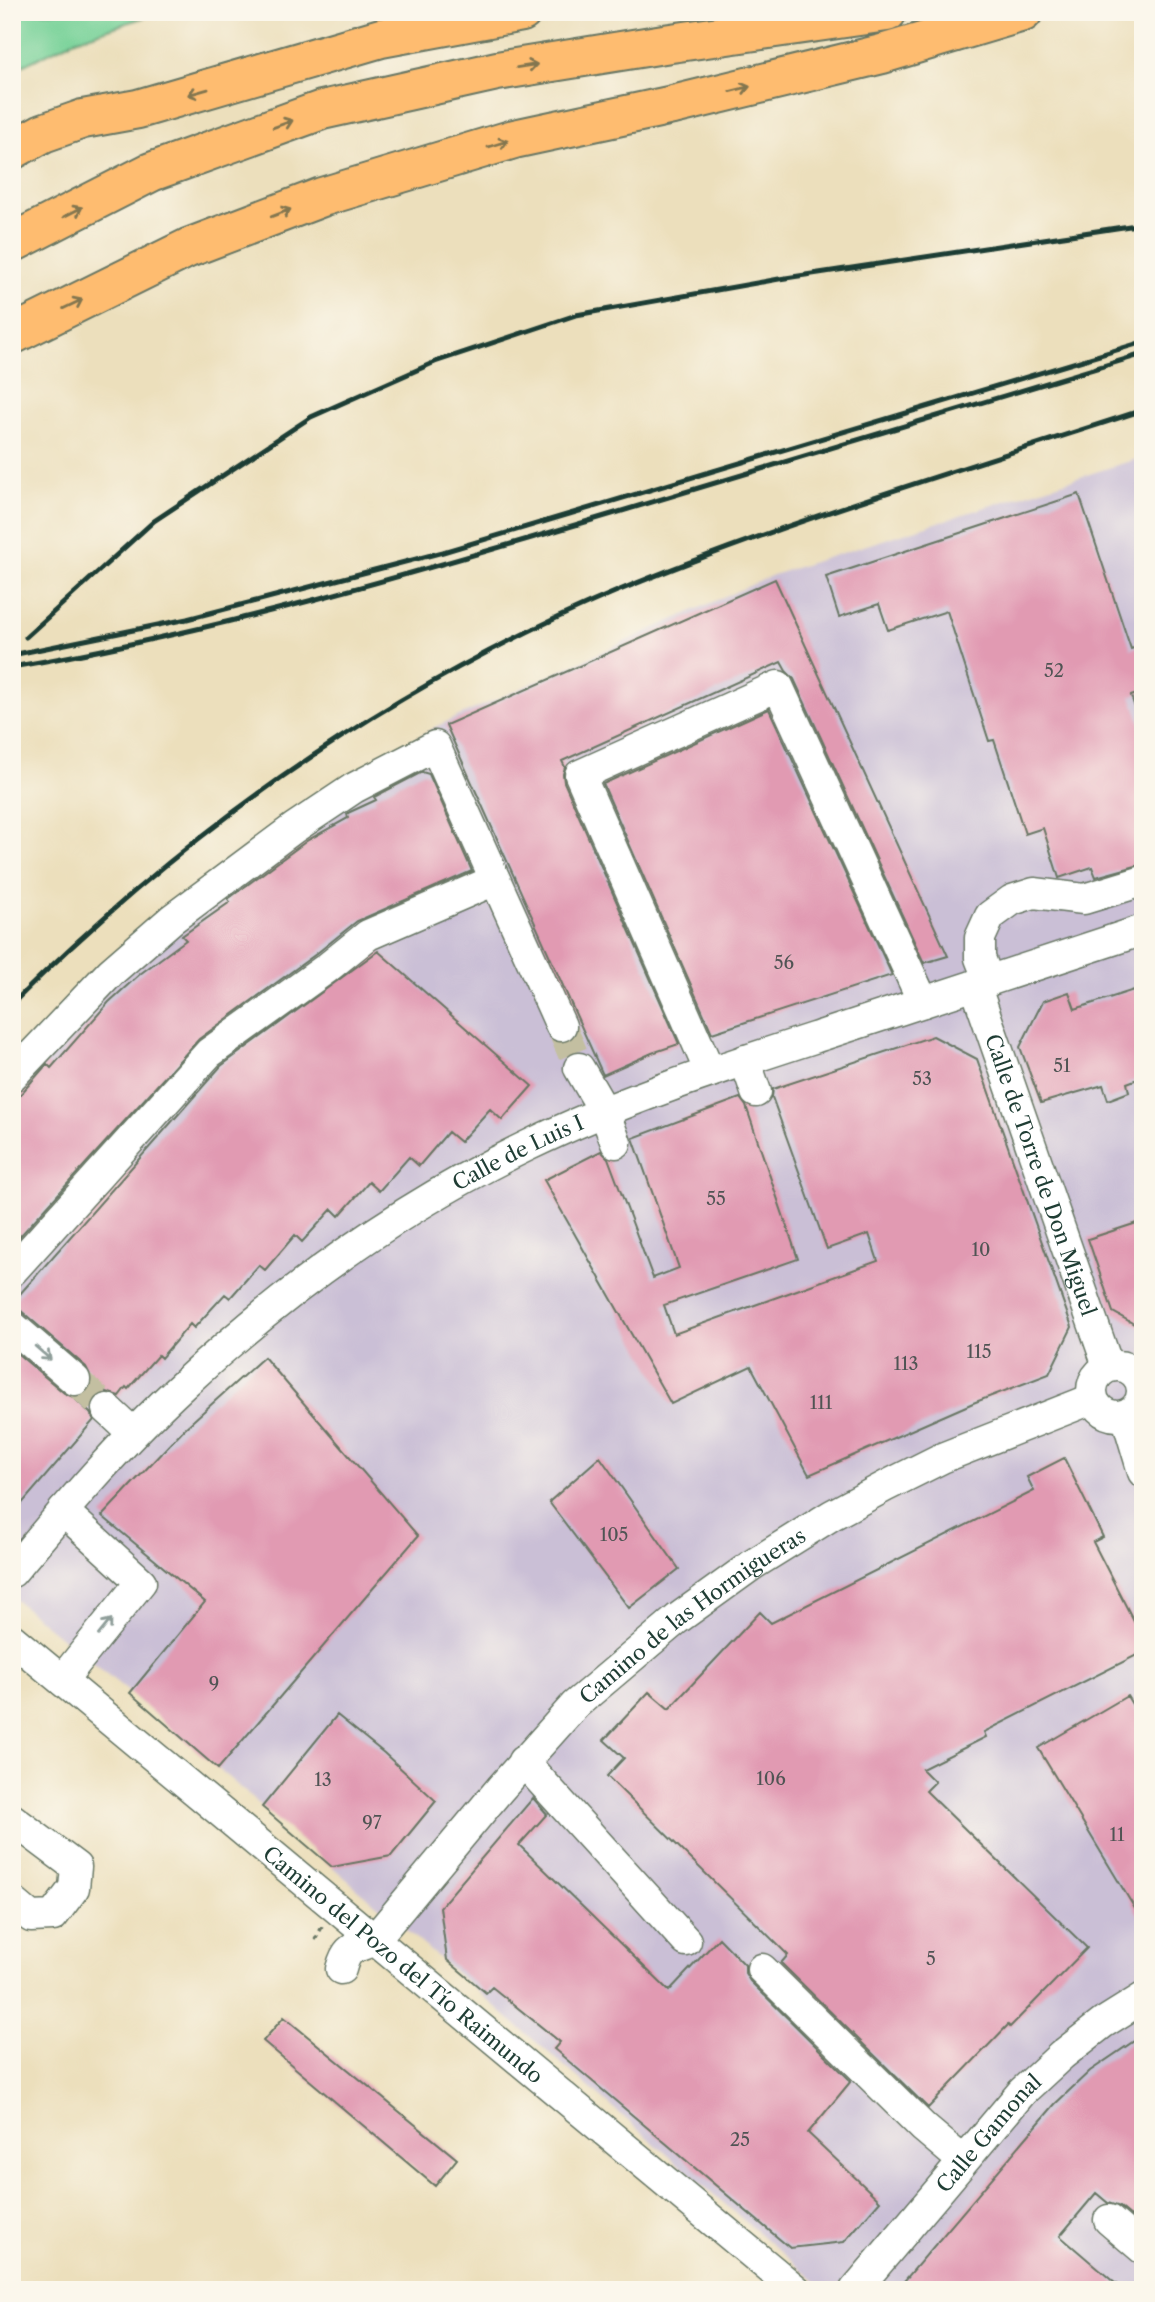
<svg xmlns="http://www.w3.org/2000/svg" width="1155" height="2302" viewBox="0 0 1155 2302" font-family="'Libre Caslon Text',serif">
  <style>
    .industrial { fill: #cabfd6 }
    .green { fill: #76d197; stroke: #4a8766; stroke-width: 2 }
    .building { fill: #e19ab2 }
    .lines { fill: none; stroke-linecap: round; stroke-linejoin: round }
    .minor-tunnel { stroke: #c3bfa1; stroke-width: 30; stroke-dasharray: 30 15; stroke-linecap: butt }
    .minor-casing { stroke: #677664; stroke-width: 33 }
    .highway-casing { stroke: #677664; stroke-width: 42 }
    .path { stroke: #677664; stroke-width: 3.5; stroke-dasharray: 5 5; stroke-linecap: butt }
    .minor { stroke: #fff; stroke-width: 30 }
    .highway { stroke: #febc70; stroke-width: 38 }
    .rail { stroke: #1f3d34; stroke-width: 5 }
    .oneway { stroke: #83764f }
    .oneway2 { stroke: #8f9e9a }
    .labels { text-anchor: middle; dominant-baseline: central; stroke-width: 5; stroke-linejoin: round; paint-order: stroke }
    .number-label { font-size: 18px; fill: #505454 }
    .street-label { font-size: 21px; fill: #1f3d34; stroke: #fbf7ec }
  </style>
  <rect width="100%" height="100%" fill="#fbf7ec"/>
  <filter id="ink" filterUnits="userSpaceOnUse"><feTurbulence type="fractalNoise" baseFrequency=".0143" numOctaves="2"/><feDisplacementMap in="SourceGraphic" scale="14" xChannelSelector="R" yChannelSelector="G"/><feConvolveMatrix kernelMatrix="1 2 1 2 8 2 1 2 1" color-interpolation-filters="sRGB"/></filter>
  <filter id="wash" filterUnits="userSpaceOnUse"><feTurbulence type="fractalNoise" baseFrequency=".00686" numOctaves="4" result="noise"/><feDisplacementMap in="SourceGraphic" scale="28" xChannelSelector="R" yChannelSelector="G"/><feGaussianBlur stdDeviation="1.57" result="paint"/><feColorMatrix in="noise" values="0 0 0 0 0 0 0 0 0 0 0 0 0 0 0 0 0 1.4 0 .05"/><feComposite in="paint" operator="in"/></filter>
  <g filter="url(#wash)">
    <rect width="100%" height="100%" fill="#ecdfbc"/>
    <path class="industrial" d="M1143,457v1833h-318l-695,-597 -118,-96v-535l344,-285 81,-51 336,-151z"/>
    <path class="green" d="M12,12h148l-85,28 -63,31z"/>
    <g id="blocks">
      <path class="building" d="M1079,494l52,155 12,-4v47l-12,4 12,35v133l-47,13 -4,-10 -33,11 -16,-50 -18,6 -31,-94 -5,1 -42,-130 -59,19 -9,-26 -40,13 -13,-40z
        M775,579l173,377 -24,7 -130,-284 -8,-8 -5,-9 -219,99 3,6 -2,7 1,8 115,262 -27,9 -49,22 -157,-350z
        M769,709l123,266 -180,58 -109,-249z
        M422,772l7,2 43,97 -115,50 -41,33 -117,85 -187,206v-141l35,-40 4,4 58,-66 31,-28 46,-34 -4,-4 48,-34 -2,-3 80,-59 40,-22 -1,-4 3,-2 26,-12 -2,-3z
        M378,951l154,135 -30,34 -12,-11 -30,33 -12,-10 -29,34 -10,-9 -30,34 -10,-9 -30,34 -7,-7 -30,33 -7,-7 -30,35 -6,-5 -29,33 -5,-4 -31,34 -4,-4 -29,34 -3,-3 -30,34 -2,-2 -7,9 -13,-4 -14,-13 -6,-12 -74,-64 209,-237z
        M1143,987v90l-16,6 2,9 -21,8 -5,-15 -62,18 -21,-56 23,-46 26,-9 6,17z
        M933,1036l44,23 95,268 -23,47 -76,29 -164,72 -58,-109 -80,38 -127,-224 57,-29 7,7 45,120 26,-10 -46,-130 107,-40 6,8 52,153 -134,46 10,29 204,-73 -9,-27 -42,15 -55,-152 1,-8z
        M1143,1221v108l-30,-17 -25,-73z
        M12,1349l52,44 9,4 17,16 4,7 -82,95z
        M264,1357l154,179 -200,233 -88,-76 75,-91 -103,-86 82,-87z
        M600,1457l79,112 -50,39 -80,-106z
        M1064,1458l39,79 -10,5 50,97v13l-159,80 2,5 -64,32 13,13 -9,9 161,157 -77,79 -2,-2 -80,83 -147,-145 7,-8 -181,-179 17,-18 -20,-18 45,-48 20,17 91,-97 11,11 263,-132 -7,-14z
        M1127,1696l16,26v200l-105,-174z
        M337,1715l47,38 52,48 -45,55 -59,11 -70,-60z
        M533,1798l14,16 -28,31 150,146 50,-53 26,27v8l5,8 101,100 -43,52 72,68 -36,41 -54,6 -236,-199 6,-7 -68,-55 -6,6 -39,-33 -7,-53z
        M284,2017l173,142 -22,27 -172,-145z
        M1143,2035v191l-23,-19 -12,-4 -12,-10 -36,43 63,54h-217l-1,-10 150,-176 35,-33z"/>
    </g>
  </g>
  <g filter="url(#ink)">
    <use href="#blocks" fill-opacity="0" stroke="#677664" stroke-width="2"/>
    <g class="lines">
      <path class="minor-tunnel" d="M561,1026l18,42
        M75,1380l32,29"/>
      <g class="minor-casing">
        <g id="minor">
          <path d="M989,981l-9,-23v-20l10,-22 22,-16 22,-7 50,6 59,-18"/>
          <path id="s1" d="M975,985l133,381"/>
          <path d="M745,1060l11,32"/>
          <path d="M579,1068l25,43 12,32"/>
          <path d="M710,1072l-130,-297 198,-89 145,316"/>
          <path d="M12,1076l99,-104 61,-53 122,-91 60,-40 81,-42 126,280"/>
          <path d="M12,1271l197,-218 118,-85 41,-33 127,-55"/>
          <path d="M12,1326l63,54"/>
          <circle cx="1117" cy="1391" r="25"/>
          <path d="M107,1409l26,24"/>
          <path d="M1126,1415l17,57"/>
          <path id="s2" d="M12,1572c54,-65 109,-130 171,-187 102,-95 218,-178 344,-239 96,-47 197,-79 299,-112 105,-35 211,-69 317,-104"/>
          <path id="s3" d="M12,1639c262,216 521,435 784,651"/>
          <path d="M62,1680l79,-98 -78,-71"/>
          <path d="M523,1761l163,180"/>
          <path d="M12,1819l64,48 -2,21 -21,28 -22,1 -19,-16"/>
          <path id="s4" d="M374,1940l126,-151 75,-84 102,-86 75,-54 80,-50 54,-29 56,-28 150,-59"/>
          <path d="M341,1969c7,-26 14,-19 33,-29"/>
          <path d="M762,1969l162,159 39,33"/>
          <path d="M1109,2220l34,29"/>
          <path id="s5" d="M855,2290l167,-198 40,-37 41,-32 40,-25"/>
        </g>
      </g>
      <g class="highway-casing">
        <path id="highway" d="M12,150l31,-17 40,-14 55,-10 243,-71 141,-26
          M12,243l139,-71 171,-62 175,-39 167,-27 223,-32
          M12,335l176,-87 134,-51 192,-58 159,-34 209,-51 141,-42"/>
      </g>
      <path class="path" d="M315,1940l7,-13"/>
      <use href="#minor" class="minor"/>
      <use href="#highway" class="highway"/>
      <path class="rail" d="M26,637l128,-116 157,-104 124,-55 141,-47 203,-36 364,-55
        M12,655l175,-36 256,-67 700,-210
        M12,667c204,-35 403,-94 600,-153 177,-54 354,-107 531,-160
        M12,1004c174,-173 376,-316 603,-412 171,-71 351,-124 528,-182"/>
    </g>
    <defs><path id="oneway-shaft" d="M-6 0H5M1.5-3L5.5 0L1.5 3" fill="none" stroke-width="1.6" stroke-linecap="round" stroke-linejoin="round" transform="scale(1.75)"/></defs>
    <g class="oneway">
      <use href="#oneway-shaft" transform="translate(527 66) rotate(-9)"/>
      <use href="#oneway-shaft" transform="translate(740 89) rotate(-14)"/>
      <use href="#oneway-shaft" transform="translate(198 92) rotate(164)"/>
      <use href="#oneway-shaft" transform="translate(283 124) rotate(-20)"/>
      <use href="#oneway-shaft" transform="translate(498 144) rotate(-17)"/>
      <use href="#oneway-shaft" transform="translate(73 212) rotate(-27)"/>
      <use href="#oneway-shaft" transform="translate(281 213) rotate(-21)"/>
      <use href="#oneway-shaft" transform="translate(73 304) rotate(-26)"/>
    </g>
    <g class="oneway2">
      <use href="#oneway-shaft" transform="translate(43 1353) rotate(41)"/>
      <use href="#oneway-shaft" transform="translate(105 1627) rotate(-51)"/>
    </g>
  </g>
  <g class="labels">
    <g class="number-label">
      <text x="1054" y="671">52</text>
      <text x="784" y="963">56</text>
      <text x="1062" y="1066">51</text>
      <text x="922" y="1079">53</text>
      <text x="716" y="1199">55</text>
      <text x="981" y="1250">10</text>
      <text x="979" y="1352">115</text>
      <text x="906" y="1364">113</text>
      <text x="821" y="1403">111</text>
      <text x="614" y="1535">105</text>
      <text x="214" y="1684">9</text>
      <text x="771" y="1779">106</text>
      <text x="323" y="1780">13</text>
      <text x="372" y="1823">97</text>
      <text x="1117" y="1835">11</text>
      <text x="931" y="1959">5</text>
      <text x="740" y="2140">25</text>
    </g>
    <g class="street-label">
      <text stroke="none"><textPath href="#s2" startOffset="663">Calle de Luis I</textPath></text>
      <text stroke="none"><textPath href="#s1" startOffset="201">Calle de Torre de Don Miguel</textPath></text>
      <text stroke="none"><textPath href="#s4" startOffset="457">Camino de las Hormigueras</textPath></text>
      <text stroke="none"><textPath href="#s3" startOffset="509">Camino del Pozo del Tío Raimundo</textPath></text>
      <text stroke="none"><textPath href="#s5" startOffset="206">Calle Gamonal</textPath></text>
    </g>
  </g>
  <rect width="1155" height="2302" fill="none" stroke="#fbf7ec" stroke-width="42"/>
</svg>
